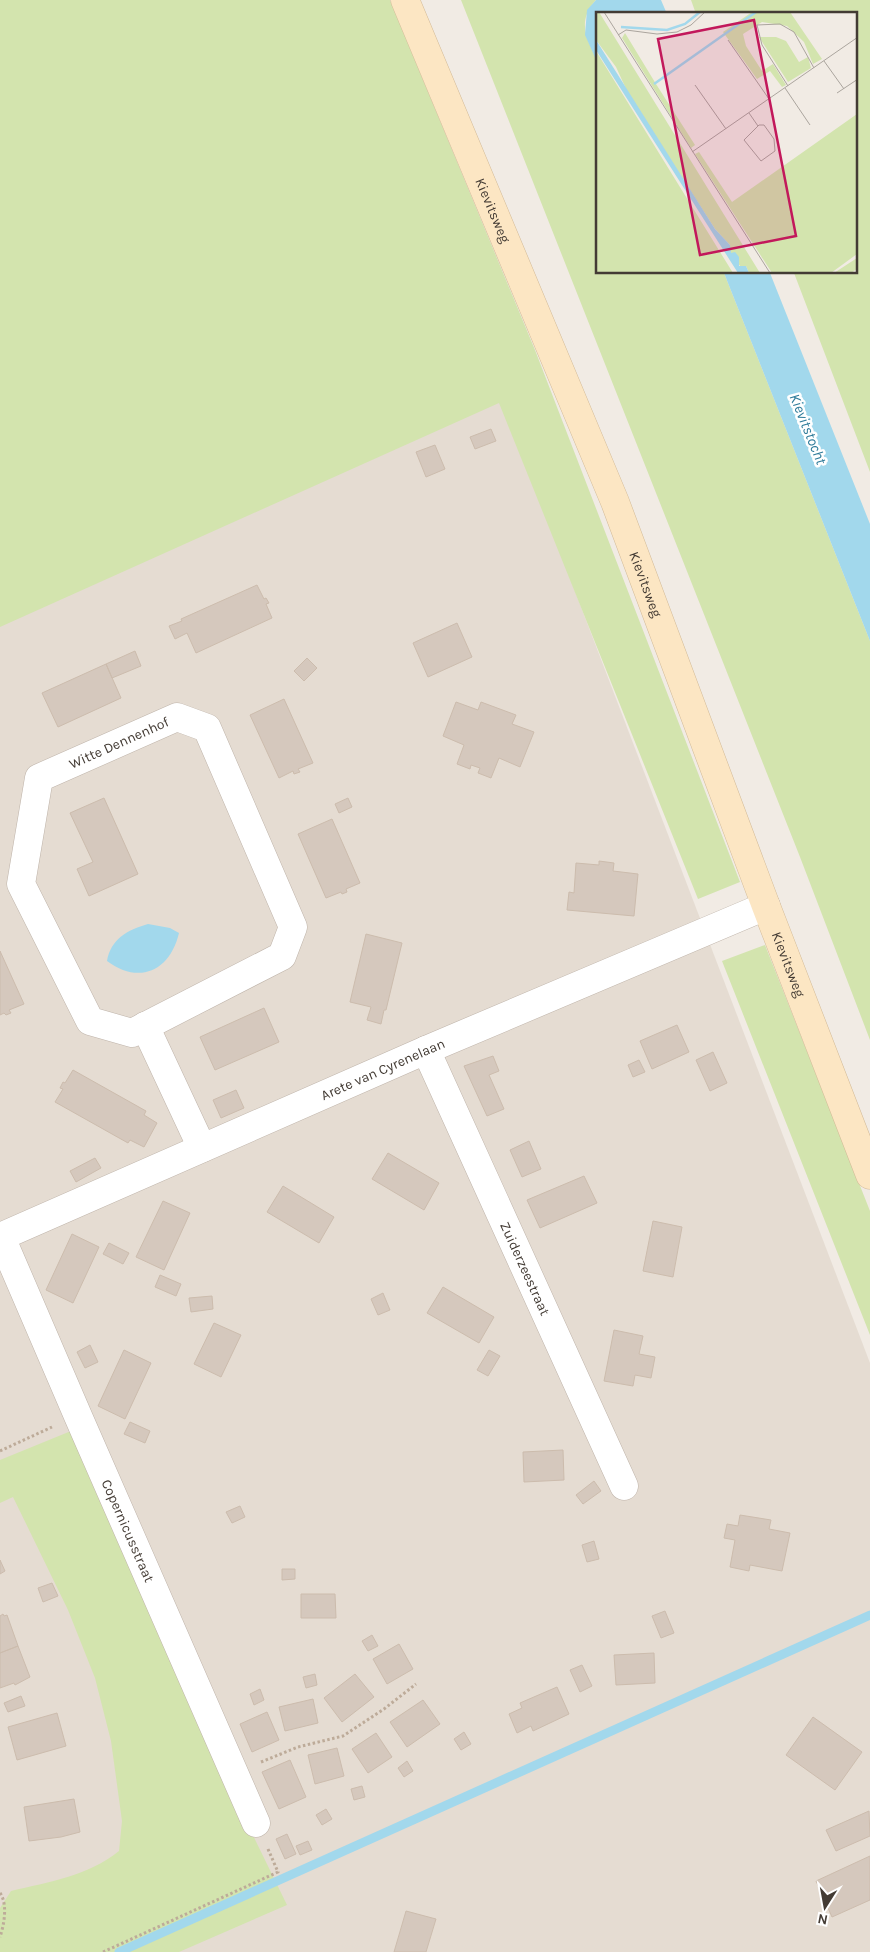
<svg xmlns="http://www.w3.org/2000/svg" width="870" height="1952" viewBox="0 0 870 1952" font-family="Karla,sans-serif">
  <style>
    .residential { fill: #e5dcd2 }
    .green { fill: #d3e4ae }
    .water { fill: #a2d8ec }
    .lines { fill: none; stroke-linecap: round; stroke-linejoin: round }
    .stream { stroke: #a2d8ec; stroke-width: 9 }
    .building { fill: #d5c8bd; stroke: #ccbcad }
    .street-casing { stroke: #bfb4aa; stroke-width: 29 }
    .secondary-casing { stroke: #d2ba97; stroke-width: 29 }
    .path { stroke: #bdab99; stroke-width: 3; stroke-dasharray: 2.5 2.5; stroke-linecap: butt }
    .street { stroke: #fff; stroke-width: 28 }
    .secondary { stroke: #fce6c3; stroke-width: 28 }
    .labels { text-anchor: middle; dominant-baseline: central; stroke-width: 5; stroke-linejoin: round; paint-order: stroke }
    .street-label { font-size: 14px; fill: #433b34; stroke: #fff }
    .water-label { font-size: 15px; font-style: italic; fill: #307c9a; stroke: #fff }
    .inset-river { fill: none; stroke: #a2d8ec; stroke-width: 2.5 }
    .inset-road { fill: none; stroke: #aba59e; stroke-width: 1 }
    .view { fill: #c2185b; fill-opacity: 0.15; stroke: #c2185b; stroke-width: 2.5 }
    .inset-edge { fill: none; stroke: #433b34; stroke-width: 2.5 }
  </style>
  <rect width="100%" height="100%" fill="#f1ebe4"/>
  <path class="residential" d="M0,0h349l521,1363v589h-870z"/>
  <path class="green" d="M0,0h390l145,350 205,532 -42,17 -199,-496 -499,224z
    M461,0h135c-20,22 -9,39 2,62v210l126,1 146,368v399l-70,-183z
    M691,0h179v472l-76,-199 62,-1v-258h-160z
    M765,945l105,266v124l-148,-374z
    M71,1431l175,390 41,84 -108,47h-179v-44l11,-17c38,-9 77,-15 108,-40l3,-30 -11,-80 -16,-63 -27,-68 -55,-113 -13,6v-43z"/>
  <path class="water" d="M596,0h65l6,14h-69l-1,48 -12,-27 2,-25z
    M724,273h46l100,251v117z
    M148,924l22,4 9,5c-9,38 -40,52 -72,28 4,-22 20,-31 41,-37z"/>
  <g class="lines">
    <path class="stream" d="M119,1952l751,-337"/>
  </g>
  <path class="building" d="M491,429l5,12 -21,8 -5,-12z
    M435,445l10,24 -19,8 -10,-25z
    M257,585l7,14 2,-1 3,5 -3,1 6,14 -76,35 -9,-20 -12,6 -6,-13 13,-5 -1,-2z
    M457,623l15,34 -44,20 -15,-34z
    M135,651l6,15 -29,12 -6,-14z
    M307,658l10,10 -13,13 -10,-10z
    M106,664l15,34 -63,29 -16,-34z
    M284,699l29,64 -15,6 2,3 -6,2 -1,-3 -14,7 -29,-63z
    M456,702l22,8 3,-8 35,13 -4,9 22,8 -14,35 -21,-9 -8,20 -13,-5 2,-5 -9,-3 -1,4 -13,-5 7,-19 -21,-9z
    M104,798l34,76 -49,22 -12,-27 16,-7 -23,-49z
    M348,798l4,9 -13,6 -4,-9z
    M332,819l28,64 -14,6 1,3 -5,2 -1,-2 -15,6 -28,-64z
    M599,861l15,2 -1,8 25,3 -4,42 -67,-6 2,-18 5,1 2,-30 23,2z
    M366,934l36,9 -16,67h-2l-3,14 -14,-4 4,-13 -21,-5z
    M0,951l24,53 -15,6 2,3 -5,2 -2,-2 -4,2z
    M264,1008l15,34 -64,28 -15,-33z
    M677,1025l12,27 -37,17 -12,-28z
    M713,1052l14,31 -17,8 -14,-31z
    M493,1056l6,15 -10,4 15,34 -17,7 -23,-50z
    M639,1060l6,12 -12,5 -5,-12z
    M73,1070l73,41 -2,4 13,8 -13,24 -14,-7 -2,3 -73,-41 8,-13 -3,-1 3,-6 2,1z
    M236,1090l8,18 -23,10 -8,-18z
    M529,1141l12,28 -19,8 -12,-27z
    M388,1153l51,30 -15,27 -52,-31z
    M95,1158l6,10 -25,14 -6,-11z
    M584,1176l13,27 -57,25 -13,-28z
    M283,1186l51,31 -15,26 -52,-31z
    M163,1201l27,12 -26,57 -28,-13z
    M653,1221l29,6 -9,50 -30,-6z
    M72,1234l27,13 -26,56 -27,-13z
    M109,1243l20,10 -6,11 -20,-10z
    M160,1275l21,9 -5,12 -21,-9z
    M443,1287l51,30 -15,26 -52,-30z
    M383,1293l7,17 -12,5 -7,-16z
    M212,1296l1,13 -22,3 -2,-14z
    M214,1323l27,12 -20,42 -27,-13z
    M614,1330l29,6 -4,18 16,3 -4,21 -16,-3 -2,11 -29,-5z
    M90,1345l8,17 -13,6 -8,-16z
    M124,1350l27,13 -26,56 -27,-13z
    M489,1350l11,6 -12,20 -11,-6z
    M130,1422l20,9 -5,12 -21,-9z
    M563,1450l1,30 -40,2 -1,-30z
    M594,1481l7,10 -18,13 -7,-9z
    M240,1506l5,11 -13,6 -6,-11z
    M740,1515l31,5 -2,9 21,4 -8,38 -32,-6 -1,6 -19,-4 5,-27 -11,-2 3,-14 11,2z
    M594,1541l5,18 -12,3 -5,-17z
    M0,1560l5,11 -5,3z
    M282,1569h13v10l-13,1z
    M52,1583l6,13 -15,6 -5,-14z
    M301,1594h34l1,24h-35z
    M665,1611l9,22 -13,5 -9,-22z
    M3,1614l1,2 3,-1 11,31 -18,7v-37z
    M372,1635l6,11 -10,5 -6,-10z
    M399,1644l14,25 -26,15 -14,-25z
    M18,1646l12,31 -15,8 -1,-2 -14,5v-35z
    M654,1653l1,30 -39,2 -2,-30z
    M582,1665l10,21 -12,6 -10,-22z
    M315,1674l2,11 -11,3 -3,-11z
    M355,1674l19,23 -32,25 -18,-24z
    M557,1687l12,27 -36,17 -2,-5 -14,7 -8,-19 13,-6 -2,-5z
    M260,1689l4,11 -10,5 -4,-11z
    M21,1696l4,10 -17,6 -4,-9z
    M313,1699l5,24 -33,8 -6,-24z
    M423,1700l17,24 -33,23 -17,-25z
    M267,1712l12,28 -27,12 -12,-28z
    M57,1713l9,33 -49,14 -9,-33z
    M813,1717l49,35 -27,38 -49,-35z
    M464,1732l7,12 -10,6 -7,-11z
    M376,1733l16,24 -24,16 -16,-24z
    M337,1748l7,28 -29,8 -7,-29z
    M290,1760l16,37 -27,12 -17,-37z
    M407,1761l6,10 -9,6 -6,-9z
    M362,1786l3,11 -11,3 -3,-11z
    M74,1799l6,33 -19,5 -32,4 -5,-34z
    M326,1809l6,10 -10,6 -6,-10z
    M869,1811l1,25 -34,15 -10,-21z
    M287,1834l9,20 -11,5 -9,-20z
    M308,1841l4,9 -12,5 -4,-9z
    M870,1856v44l-38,17 -16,-36z
    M406,1911l30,8 -10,33h-32z"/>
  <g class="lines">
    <g class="street-casing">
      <g id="street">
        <path d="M177,717l30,11 86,199 -11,29 -150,77 -42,-12 -69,-137 18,-106z"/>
        <path d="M145,1026l57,122"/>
        <path id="s1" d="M426,1050l198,436"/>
        <path id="s2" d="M0,1237l426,-187 340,-144"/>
        <path id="s3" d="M1,1237l77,179 178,407"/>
      </g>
    </g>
    <g class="secondary-casing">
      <g id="secondary">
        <path id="s4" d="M405,0l210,502 151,404 104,269"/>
      </g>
    </g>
    <path class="path" d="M0,1451l52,-24
      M261,1762l37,-15 45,-11 41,-27 32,-25
      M0,1893c8,11 4,32 0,44
      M103,1952l175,-80 -10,-23"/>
    <use href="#street" class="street"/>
    <use href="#secondary" class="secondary"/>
  </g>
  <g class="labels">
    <g class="street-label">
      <text stroke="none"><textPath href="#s4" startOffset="228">Kievitsweg</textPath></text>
      <text stroke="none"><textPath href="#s4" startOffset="632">Kievitsweg</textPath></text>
      <text transform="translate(119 743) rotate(-24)">Witte Dennenhof</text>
      <text stroke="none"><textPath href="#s4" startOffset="1038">Kievitsweg</textPath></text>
      <text stroke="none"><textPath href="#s2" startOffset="418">Arete van Cyrenelaan</textPath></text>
      <text stroke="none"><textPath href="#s1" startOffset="240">Zuiderzeestraat</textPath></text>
      <text stroke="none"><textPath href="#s3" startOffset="320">Copernicusstraat</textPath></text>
    </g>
    <g class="water-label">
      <text transform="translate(808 429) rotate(68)">Kievitstocht</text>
    </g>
  </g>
  <g transform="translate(596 12)">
    <rect width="261" height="261" fill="#f1ebe4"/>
    <path d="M0,0h3l161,261h-11l-3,-7h-6l-11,-16 1,-5 -15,-16 -87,-136 -12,-26 -20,-27zM156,0h38l32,47 -9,5 -9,-22 -17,-16 -25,-4 -19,12 3,12 16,25 11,-7 13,21 -4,2 -12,-16 -13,8 -34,-47zM29,21l31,51 39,61 -4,3 -69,-110zM163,25h17l10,4 13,21 9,-5 3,11 -23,14zM0,39l137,222h-137zM261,102v140l-26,19h-59l-77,-119 4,-2 33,50zM261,246v11l-6,4h-17z" fill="#d3e4ae"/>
    <path d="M0,28l119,189 15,16 1,8 4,-1 4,5v9h7l3,7h-11l-142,-223z" fill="#a2d8ec"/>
    <path class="inset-river" d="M25,15l46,3 18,-6 15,-12M58,72l102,-72"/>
    <path class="inset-road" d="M8,0l166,261M22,23l8,-5 31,4 20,-2 14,-7 14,-13M132,28l41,59M228,49l20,28M99,73l31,44M192,74l-26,-41 -5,-20 23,-1 14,8 20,36M189,76l25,37M241,81l21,-14M153,101l9,13M163,113h5l10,14 1,12 -14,10 -17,-21zM96,140l166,-115"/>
    <path class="view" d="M158,8l42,216 -96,19 -42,-216z"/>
    <rect width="261" height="261" class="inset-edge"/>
  </g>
  <g transform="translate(825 1907) rotate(191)" stroke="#ffffff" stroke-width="4" paint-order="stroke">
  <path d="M0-4L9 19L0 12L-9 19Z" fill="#433b34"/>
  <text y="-8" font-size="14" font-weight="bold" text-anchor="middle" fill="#433b34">N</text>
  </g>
</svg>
